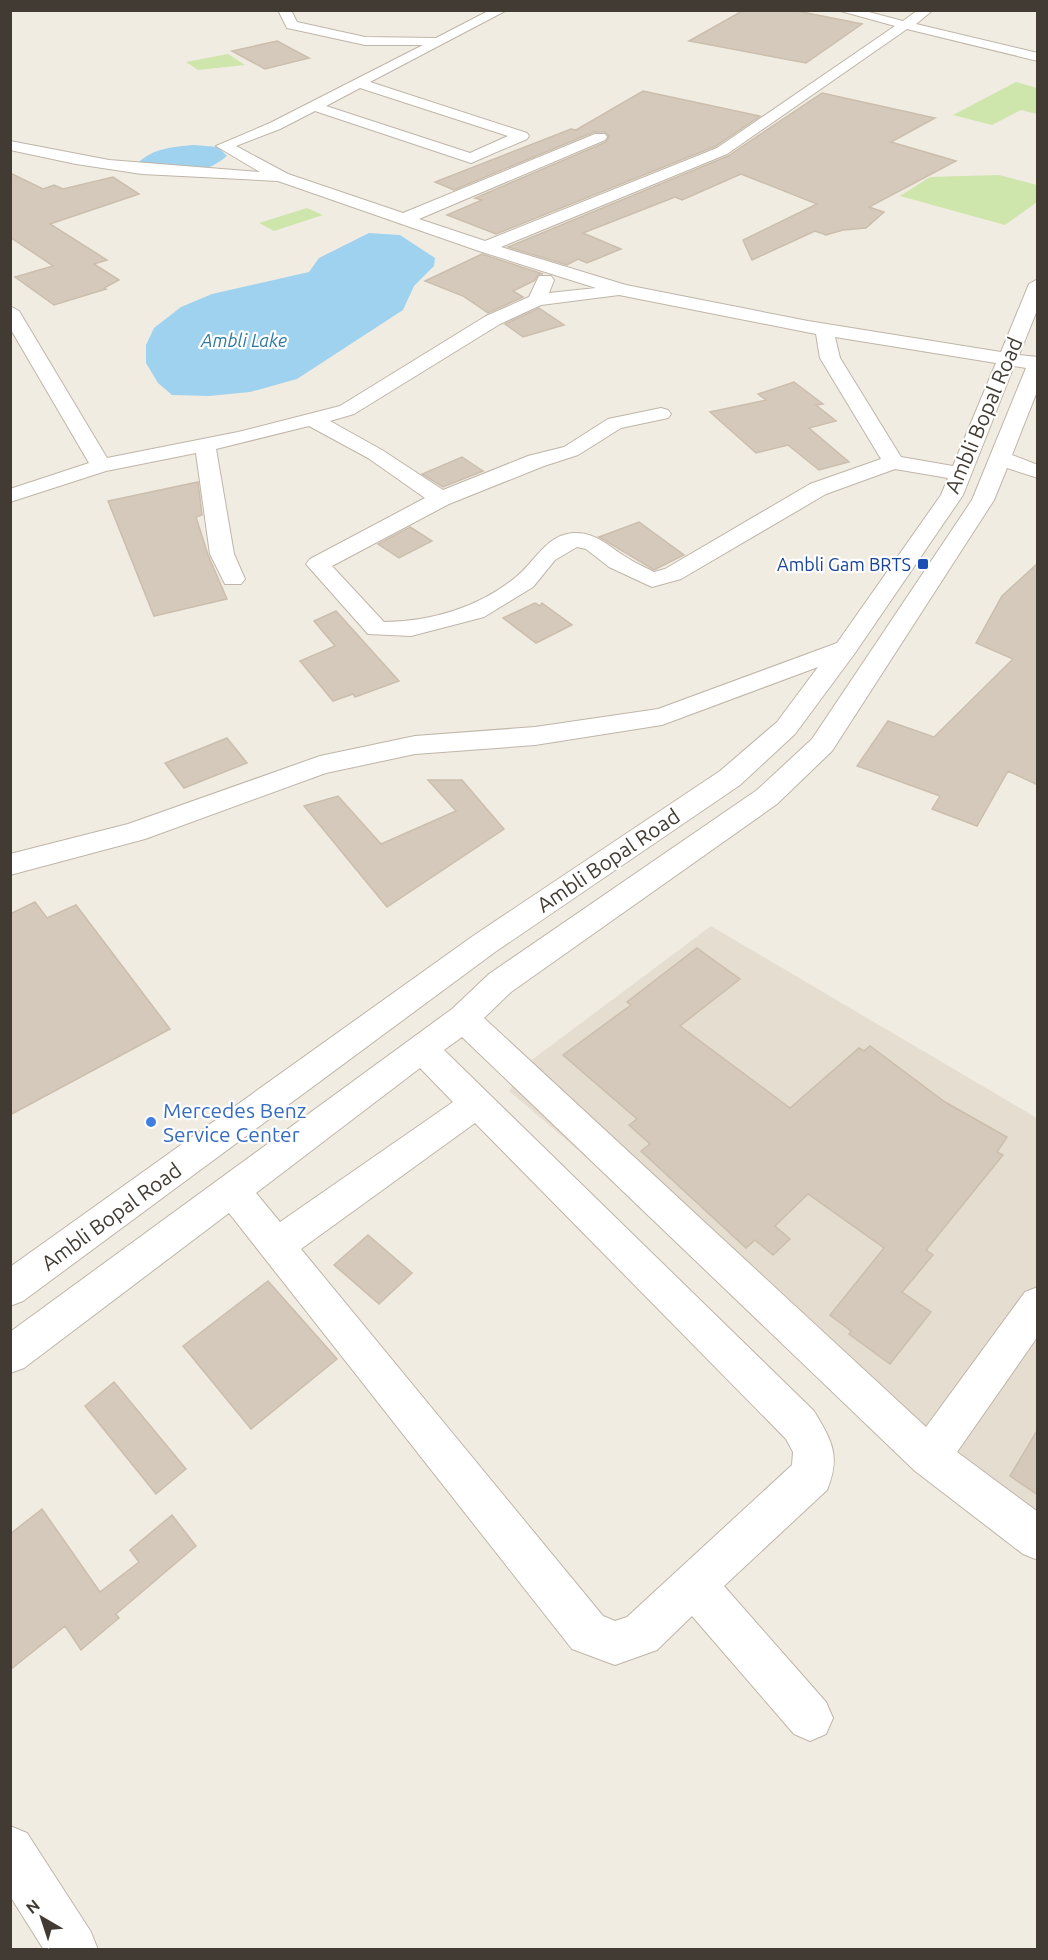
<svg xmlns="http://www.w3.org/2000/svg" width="1048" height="1960" viewBox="0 0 1048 1960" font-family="Ubuntu,sans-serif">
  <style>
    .residential { fill: #e5ddd0 }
    .green { fill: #cee5ab }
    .water { fill: #9fd2ee }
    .building { fill: #d5c9bb; stroke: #ccbeac; stroke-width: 1.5 }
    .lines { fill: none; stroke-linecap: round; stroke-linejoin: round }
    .minor-casing { stroke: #bfb5a8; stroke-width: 2 }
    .minor { fill: #fff; fill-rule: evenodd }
    .transit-dot { fill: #1a4fb4; stroke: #fff; stroke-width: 2 }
    .shop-dot { fill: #3f7fe0; stroke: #fff; stroke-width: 2 }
    .labels { text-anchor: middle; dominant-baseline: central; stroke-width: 4.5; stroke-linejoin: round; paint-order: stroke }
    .far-water-label { font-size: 18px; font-style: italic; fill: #2e79a2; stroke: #fff }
    .far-transit-label { font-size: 18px; fill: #164399; stroke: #fff; text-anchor: end }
    .street-label { font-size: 21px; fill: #423b33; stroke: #fff }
    .shop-label { font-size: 21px; fill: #366cbe; stroke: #fff; text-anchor: start }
  </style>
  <rect width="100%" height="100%" fill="#f1ece2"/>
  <path class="residential" d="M711,926l326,192v423l-528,-450 20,-29z"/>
  <path class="green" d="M228,54l17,11 -47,5 -12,-8z
    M1016,82l21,6v26l-16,-4 -29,15 -39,-10z
    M999,175l38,10v17l-32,23 -105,-29 30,-19z
    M307,208l16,7 -49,16 -15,-8z"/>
  <path class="water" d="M194,145l24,2 9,9c-30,25 -55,13 -89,7 15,-15 35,-16 56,-18z
    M369,233l31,2 35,23 -1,8 -20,20 -11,24 -106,69 -47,13 -41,4 -37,-1 -14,-12 -12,-20v-18l8,-17 27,-21 31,-13 97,-22 10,-14z"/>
  <path class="building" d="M744,10h48l70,14 -56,39 -117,-22z
    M277,41l32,17 -44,11 -33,-18z
    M643,91l117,25 -44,30 -220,88 -49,-19 35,-15 -7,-2 131,-56 3,-6 -4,-4h-11l-140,58 -19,-8 136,-53 5,1z
    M822,93l113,25 -44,24 65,19 -87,46 15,5 -18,16 -23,2 -17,5 -11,-4 -63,29 -9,-20 74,-36 -76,-30 -59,26 -7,-3 -92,36 38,16 -34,14 -9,-4 -11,6 -59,-18 220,-91z
    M10,173l33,16 11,-4 9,4 50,-12 26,17 -89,30 57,36 -13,4 25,16 -15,8 2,1 -52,16 -39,-28 38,-11 -43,-29z
    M482,254l61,20h-4l-5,7 -21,10 10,6 -35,16 -25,-17 -38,-15z
    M539,308l25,17 -41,12 -18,-13z
    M794,382l29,22 -7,1 20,16 -27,7 40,34 -30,8 -31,-25 -32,8 -46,-41 56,-12 -8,-6z
    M462,457l21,14 -40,16 -21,-13z
    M198,482l4,33 -6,2 12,38 19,44 -73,17 -46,-115z
    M639,522l45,33 -30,15 -55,-33z
    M410,527l22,14 -33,17 -21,-14z
    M1038,563v222l-30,-14 -31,55 -45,-17 8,-13 -83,-30 31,-45 46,16 79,-78 -37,-16 26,-47z
    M535,603l5,3 2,-3 30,22 -36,18 -33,-25z
    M336,611l63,70 -44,16 -2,-3 -20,7 -33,-40 35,-15 -21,-25z
    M227,738l20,25 -63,25 -19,-25z
    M428,780h34l42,49 -117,78 -83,-101 34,-10 43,48 75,-33z
    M35,902l12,16 29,-13 94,124 -160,86v-201z
    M697,948l43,31 -60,47 110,82 69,-60 5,3 6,-5 75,56 62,35 -10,15 6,3 -77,95 7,5 -31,37 29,20 -41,52 -41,-30 2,-3 -21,-16 54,-67 -76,-54 -33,32 15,13 -17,16 -18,-15 -9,8 -105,-97 9,-7 -21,-19 8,-6 -74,-64 68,-50 -4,-3z
    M368,1235l44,38 -33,31 -45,-39z
    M268,1281l69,78 -86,70 -68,-83z
    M114,1382l72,87 -30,25 -71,-88z
    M1038,1429v66l-28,-19z
    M42,1509l58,83 39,-30 -9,-12 42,-35 24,31 -80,68 3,4 -38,32 -16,-24 -55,44v-136z"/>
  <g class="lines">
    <g class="minor-casing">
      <path id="minor" d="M278,10h13l6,12 68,15 71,1 54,-28h17l-137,72 157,51 2,3 -2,3 -56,24 -156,-52 -35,18 -44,17 52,28 115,39 192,-79h10l2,3 -2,3 -186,79 66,22 232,-93 178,-122 -58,-16h24l42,11 15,-11h15l-17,14 122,29v8l-131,-32 -180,125 -226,93 125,38 182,36 193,31 28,-68 9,-5v29l-19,47 19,2v32l-26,66 26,10v13l-31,-10 -13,32 -162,251 -55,53 -266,188 -27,26 442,409 99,-135 13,-5v49l-81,116 81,60v48l-15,-6 -108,-83 -453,-434 -18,13 370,361c18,30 27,45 13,79l-103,96 102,116 7,16 -7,16 -16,7 -16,-7 -102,-118 -35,34 -42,15 -43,-16 -343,-436 -205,155 -14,5v-41l442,-323 37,-35 268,-184 55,-51 160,-239 54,-132 -12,-2 -51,129 -108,158 -60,81 -55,51 -245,167 -472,349 -13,5v-39l463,-331 247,-165 57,-49 41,-55 -156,58 -127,20 -120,9 -89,19 -181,66 -135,36v-21l118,-30 192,-68 95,-20 120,-9 123,-18 179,-66 104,-148 7,-17 -53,-9 -69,25 -145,85 -29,8 -43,-20 -23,-18 -9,-2 -22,13 -22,27 -49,30 -73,19 -43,-2 -62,-70 4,-5 115,-61 -57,-40 -59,-32 -93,23 18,105 11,25 -4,5h-16l-15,-30 -14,-101 -90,18 -96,31v-13l79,-26 -79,-135v-22l9,5 88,147 131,-26 102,-26 146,-90 43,-19 10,-21h12l3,4 -5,13 47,-5 -117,-37 -201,-70 -136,-7 -66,-10 -66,-14v-9l99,19 151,12 -44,-26 54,-23 153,-78h-58l-73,-16 -5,-1zM360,88l148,48 -38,17 -144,-47zM619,295l197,39 4,24 61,101 -71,25 -145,85 -11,3c-9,-5 -19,-9 -28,-15 -18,-11 -30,-25 -53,-24 -27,2 -39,30 -57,44 -36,30 -86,45 -132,45l-52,-56 117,-62 95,-38 34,-11 43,-27 47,-10 3,-4 -3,-4 -7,-2 -53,11 -44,28 -36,9 -85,34 -61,-40 -52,-29 24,-7 146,-90 41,-19zM835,337l161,26 -43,103 -52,-9 -61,-99zM420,1068l33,34 -173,120 -24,-29zM475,1123l311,316 7,13 -1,13 -165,152 -12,4 -12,-5 -302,-367z
        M10,1826l17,7 64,99 7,18h-54l-34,-54z"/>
    </g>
    <use href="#minor" class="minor"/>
  </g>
  <rect class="transit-dot" x="917" y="558" width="12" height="12" rx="3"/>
  <circle class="shop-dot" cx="151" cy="1122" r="6"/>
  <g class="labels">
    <g class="far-water-label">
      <text x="244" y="340">Ambli Lake</text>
    </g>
    <g class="far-transit-label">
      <text x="911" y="564">Ambli Gam BRTS</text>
    </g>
    <g class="street-label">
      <text transform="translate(983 415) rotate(-67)">Ambli Bopal Road</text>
      <text transform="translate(608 860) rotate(-34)">Ambli Bopal Road</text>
      <text transform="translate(111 1216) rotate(-36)">Ambli Bopal Road</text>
    </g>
    <g class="shop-label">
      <text x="163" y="1110">Mercedes Benz<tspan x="163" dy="24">Service Center</tspan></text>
    </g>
  </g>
  <rect width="1048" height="1960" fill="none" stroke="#423b33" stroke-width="24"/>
  <g transform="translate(42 1918) rotate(321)" stroke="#ffffff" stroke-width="4.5" paint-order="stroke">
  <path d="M0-4.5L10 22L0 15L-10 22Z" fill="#423b33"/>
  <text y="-9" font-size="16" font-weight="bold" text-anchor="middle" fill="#423b33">N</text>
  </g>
</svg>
